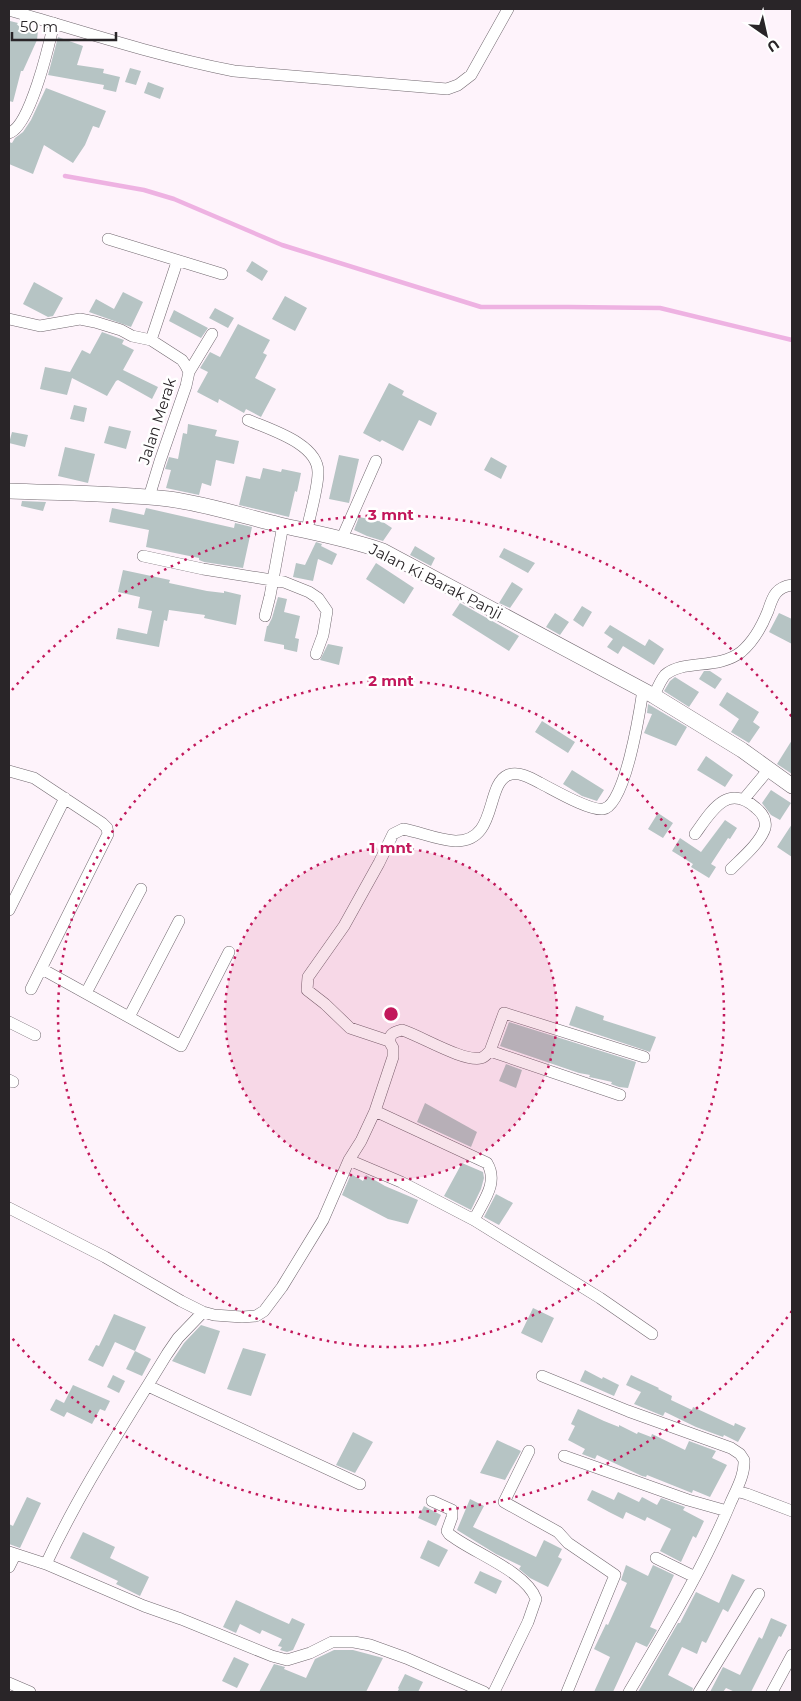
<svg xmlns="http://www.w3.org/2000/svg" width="801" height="1701" viewBox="0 0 801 1701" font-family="Montserrat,sans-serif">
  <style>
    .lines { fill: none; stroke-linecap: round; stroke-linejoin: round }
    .stream { stroke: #eeb2e2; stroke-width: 4.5 }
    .building { fill: #b6c4c4 }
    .minor-casing { stroke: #71686f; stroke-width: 12 }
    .tertiary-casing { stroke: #71686f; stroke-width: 16 }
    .minor { stroke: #fff; stroke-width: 11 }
    .tertiary { stroke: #fff; stroke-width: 15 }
    .ring { fill: none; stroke: #c2185b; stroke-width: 2.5; stroke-dasharray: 2.5 5 }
    .labels { text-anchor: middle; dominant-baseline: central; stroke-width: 5; stroke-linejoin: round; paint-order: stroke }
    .street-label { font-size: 15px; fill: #292528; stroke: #fff }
    .centre { fill: #c2185b; stroke: #fff; stroke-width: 2.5 }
    .ring-label { font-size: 15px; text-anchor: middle; font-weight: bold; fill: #c2185b; stroke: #fff; stroke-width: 5; stroke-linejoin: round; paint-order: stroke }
  </style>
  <rect width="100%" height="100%" fill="#fef3fb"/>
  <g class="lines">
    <path class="stream" d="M65,176l79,14 30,9 108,46 199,62h87l92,1 132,32"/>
  </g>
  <path class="building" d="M10,21l12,3 -2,4 18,2 -1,10 -14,31h-2l-8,31 -4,-1v-74z
    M58,37l25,9 -6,19 27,4 -1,4 17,4 -4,15 -13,-3 1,-4 -56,-10z
    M130,68l11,3 -5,14 -11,-3z
    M148,82l16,6 -4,11 -16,-6z
    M46,88l60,23 -7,17 -6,-2 -8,19 -12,18 -29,-18 -11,29 -24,-10v-22l3,1 3,-5 8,-6 8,-12z
    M252,261l16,10 -6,10 -16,-10z
    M34,282l29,16 -10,18 -5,1 -25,-13z
    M123,292l20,10 -12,25 -42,-15 7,-13 18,10z
    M285,296l22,12 -12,23 -23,-12z
    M215,308l19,10 -6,10 -19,-10z
    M174,310l34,18 -7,10 -32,-17z
    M238,324l32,16 -7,13 4,2 -12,23 21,11 -15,28 -15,-8 -2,4 -25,-14 -1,4 -21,-11 11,-20 -8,-4 10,-16 10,5z
    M102,332l22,8 -2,4 12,6 -11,20 35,17 -6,12 -34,-19 -2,1 -9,15 -35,-18 -5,17 -27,-6 5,-22 25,5 12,-22 8,4z
    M389,383l15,8 -2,4 35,18 -6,13 -12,-6 -16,31 -21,-11 -2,2 -17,-9z
    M74,405l13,3 -3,14 -14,-3z
    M188,424l29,6 -2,6 24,5 -5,23 -18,-4 -5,26 -9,-3 -3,12 -33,-7 5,-18 -6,-1 4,-12 9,2 5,-26 4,1z
    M109,426l22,5 -5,18 -22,-6z
    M12,432l16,3 -3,12 -16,-4z
    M65,447l30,7 -7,29 -30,-7z
    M339,455l20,4 -10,44 -20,-4z
    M491,457l16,9 -6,13 -17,-9z
    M263,468l18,4 1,-3 19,4 -4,19 -2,-1 -6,26 -50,-12 7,-29 14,3z
    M22,501l24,1 -3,9 -22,-5z
    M112,508l32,7 2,-7 88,20 1,-5 17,4 -9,41 -39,-6 -5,-2v-2l-53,-11 3,-17 -40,-8z
    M359,517l24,5 9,6 -9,13 -16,-5 -13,-6z
    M316,542l6,2 -1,2 16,8 -5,11 -14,-6 -5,22 -20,-4 3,-14 9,2z
    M415,546l20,12 -4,8 -21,-11z
    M504,548l31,15 -7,10 -29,-16z
    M376,563l38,25 -10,16 -38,-25z
    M123,570l47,10 -1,3 38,8 17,2v-2l17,4 -5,30 -32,-7 1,-3 -36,-5 -2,11 -3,-1 -5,27 -43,-8 2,-11 29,6 5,-23 -14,-3 2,-11 -22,-5z
    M512,582l11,7 -13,19 -11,-5z
    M278,597l9,2 -3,13 16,4 -5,22 4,1 -2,13 -13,-3v-4l-20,-4 3,-15h1l4,-8z
    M460,603l59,33 -10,15 -57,-36z
    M582,606l10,6 -9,15 -10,-7z
    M555,613l14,9 -9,13 -14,-8z
    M779,613l13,6v25l-23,-12z
    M610,625l35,21 4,-7 15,10 -10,16 -31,-19 -5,8 -11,-7 6,-8 -9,-6z
    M328,644l15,3 -4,18 -19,-5z
    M704,671h6l12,8 -7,10 -16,-10z
    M675,677l24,15 -10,15 -25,-16 6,-10z
    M727,692l32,20 -6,10 7,5 -11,16 -18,-11 8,-13 -20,-14z
    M648,704l39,23 -11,19 -32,-13 8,-19 -5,-1z
    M542,721l33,21 -7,11 -33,-21z
    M792,740v34l-15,-10z
    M706,756l27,19 -8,12 -28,-17z
    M572,770l32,20 -7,11 -15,-5 -19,-12z
    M771,790l20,13 -11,17 -9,-5 -9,-12z
    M658,813l15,10 -10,15 -15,-9z
    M725,820l12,8 -7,11 -2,-1 -17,26 5,3 -7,11 -18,-11 2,-3 -21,-13 8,-13 21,14z
    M792,824v33l-15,-10z
    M576,1006l28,10 -1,4 53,17 -6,15 -81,-27z
    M509,1022l127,40 -8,26 -9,-1 -8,-3 1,-2 -18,-4 -5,-1 1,-2 -11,-2 -79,-27z
    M506,1064l16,6 -6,18 -17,-7z
    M425,1103l52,29 -6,15 -54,-25z
    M462,1163l21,9 1,6 -3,11 -10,21 -27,-14z
    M351,1174l12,7 3,-6 19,11 33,14 -10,24 -20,-5 -46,-24z
    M496,1194l17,9 -14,22 -15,-8z
    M533,1308l21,10 -12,25 -21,-10z
    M114,1314l32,13 -11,24 -20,-9 -12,25 -15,-7 8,-15 3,1z
    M201,1325l19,6 -15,43 -33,-13 12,-18z
    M243,1348l23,6 -15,42 -24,-7z
    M135,1351l16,8 -9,17 -16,-7z
    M585,1370l17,9 1,-2 16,8 -5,11 -34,-15z
    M113,1375l12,6 -6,12 -12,-6z
    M631,1375l28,13 -1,1 14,7 -1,4 21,10 1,-3 41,19 1,-3 11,5 -8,14 -14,-7 -1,2 -27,-10 -31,-15 -2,4 -29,-12 7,-12 -15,-7z
    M73,1385l37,16 -5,10 -5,-2 -8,15 -25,-12 -3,5 -14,-7 6,-11 8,4z
    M578,1409l26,12 15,6v-2l18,9 1,-2 13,5 1,-3 33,16 4,-9 27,10 -4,7 15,7 -17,32 -17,-7 -1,3 -45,-18 -1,2 -4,-1 -45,-21 -2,4 -13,-5 3,-5 -17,-9 7,-14 -4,-2z
    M353,1432l20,10 -18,31 -19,-8z
    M497,1440l24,11 -16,29 -25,-7z
    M592,1490l22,10 4,-8 21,10 3,-5 15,8 4,-7 24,9 -2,3 21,11 -8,17 -3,-2 -12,26 -21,-11 11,-22 -24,-12 -2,4 -19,-9 -3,7 -14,-7 -22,-12z
    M27,1497l14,6 -21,45 -11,-4v-20l4,2z
    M470,1499l14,7 -11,21 63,30 8,-17 18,9 -4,8 4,2 -14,28 -18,-9 -11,-9 2,-3 -25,-12 -39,-24z
    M424,1506l17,9 -5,11 -18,-8z
    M83,1532l32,15 -5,11 39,19 -9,19 -24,-12 2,-3 -48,-23z
    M428,1540l20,10 -9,17 -19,-9z
    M626,1565l22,11 5,-11 21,10 -24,52 7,3 -10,17 -11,-5 -23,50h-19l16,-35 -16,-8 12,-25 2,1 19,-42 -6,-3z
    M480,1571l22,10 -6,13 -22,-11z
    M732,1574l13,6 -17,32 -5,-3 -17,34 -4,-2 -5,13 -15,-7 -14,28 25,13 -1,4h-54l40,-69h2l16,-31 23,11z
    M236,1600l53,24 3,-6 13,6 -12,26 -6,2 -7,-2 2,-3 -4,-1 4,-7 -20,-9 -2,4 -20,-10 -4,9 -13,-6z
    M771,1618l16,7 -6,12 -2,-1 -28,56h-16l-9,-4 -3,4h-13l13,-25 17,8 19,-38 3,2z
    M334,1650h19l30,8 -17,34h-107l15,-28 11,3 -1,2 22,9 9,-19z
    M234,1657l15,7 -12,24 -15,-7z
    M405,1674l18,8 -5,10h-21l2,-3 -1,-1z"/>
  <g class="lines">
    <g class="minor-casing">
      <path id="minor" d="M9,10c75,22 148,46 225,61l213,18 11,-4 13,-10 37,-66
        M9,133c21,-6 40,-88 45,-110
        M108,239l114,35
        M9,319l31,7 40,-7 15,3 26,8 11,6 19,4 31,20 4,6 3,6 -3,14 -26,75 -11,36
        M151,340l26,-78
        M189,372l23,-38
        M248,420c23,10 71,24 70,53 0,15 -8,41 -11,57
        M342,538l34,-77
        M143,556l60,13 81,13 25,10 9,6 9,13 -4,24 -7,19
        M265,616l5,-20 13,-71
        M654,696c3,-7 6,-15 11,-21 18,-16 53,-5 76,-23 12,-10 21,-26 27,-41 2,-6 4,-13 8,-18 4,-5 9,-7 16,-8
        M9,771l25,7 68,45 5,5 1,6 -77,155
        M744,799l25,-30
        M695,834c16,-22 32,-52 61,-26 6,5 11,11 9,20 -5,15 -23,30 -34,41
        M9,910l56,-112
        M42,969l139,77 48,-94
        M86,993l55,-104
        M129,1017l50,-96
        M9,1022l26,13
        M389,1041c1,-8 6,-9 13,-11 19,6 61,32 79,28 4,-1 6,-4 9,-7l14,-38 140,44
        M490,1051l130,44
        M9,1080l4,2
        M375,1111l112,52c12,20 -4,38 -13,57
        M349,1160l52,22 73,38 126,78 52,36
        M9,1208l96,49 76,44 22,11 11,3 28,2 14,-1 8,-5 18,-24 41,-67 26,-60 12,-19 14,-30 18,-54v-9l-4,-7 -39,-13 -25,-24 -18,-14 1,-13 36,-51 35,-63 14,-29 10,-5c17,3 34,11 52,12 43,1 30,-56 53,-66 11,-4 23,3 32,8 14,7 49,28 63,26 22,-2 37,-99 40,-119
        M542,1376l86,35 103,37 9,6 4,6c1,15 -8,30 -14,44 -27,65 -65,127 -101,188
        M148,1386l212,98
        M529,1451l-25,51 54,30 10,11 47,32 -48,117
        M564,1456l124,44 39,11
        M736,1491l11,3 45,17
        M432,1501l20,9v7l-5,14 2,3c22,18 77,37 87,65l-8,23 -34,70
        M9,1552l37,12 98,42 37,13 91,37 15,4 23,-7 22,-11h22l16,3 36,13 78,34
        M656,1558l39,19
        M46,1564c34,-73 79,-141 121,-210l11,-16 25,-26
        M9,1567l6,-12
        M9,1683l21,9
        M699,1692l60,-98
        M772,1692l20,-37"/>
    </g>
    <g class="tertiary-casing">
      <path id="tertiary" d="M9,491c53,2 106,2 160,8 37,5 74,17 111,26 35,8 69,14 103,26l271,145 88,54 50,36"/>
    </g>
    <use href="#minor" class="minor"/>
    <use href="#tertiary" class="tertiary"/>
  </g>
  <circle cx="391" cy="1014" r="166" fill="#c2185b" fill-opacity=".12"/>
  <g class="ring">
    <circle cx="391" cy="1014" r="166"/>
    <circle cx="391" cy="1014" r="333"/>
    <path d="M792 1311A499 499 0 0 1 12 1338M12 690A499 499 0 0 1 792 717"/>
  </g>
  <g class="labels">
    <g class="street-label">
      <text transform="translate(157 421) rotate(-72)">Jalan Merak</text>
      <text transform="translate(436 581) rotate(27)">Jalan Ki Barak Panji</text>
    </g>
  </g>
  <circle cx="391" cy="1014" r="8" class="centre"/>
  <g class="ring-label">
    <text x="391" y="520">3 mnt</text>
    <text x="391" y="686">2 mnt</text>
    <text x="391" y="853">1 mnt</text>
  </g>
  <rect width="801" height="1701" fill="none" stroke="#292528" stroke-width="20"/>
  <g transform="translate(766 35) rotate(146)" stroke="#ffffff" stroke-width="4" paint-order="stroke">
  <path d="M0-4L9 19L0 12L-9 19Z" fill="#292528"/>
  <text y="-8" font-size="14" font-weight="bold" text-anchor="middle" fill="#292528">U</text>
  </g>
  <path d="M12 32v8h104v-8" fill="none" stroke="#292528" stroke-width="2.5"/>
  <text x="20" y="32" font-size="15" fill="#292528" stroke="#ffffff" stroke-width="4" paint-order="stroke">50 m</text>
</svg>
